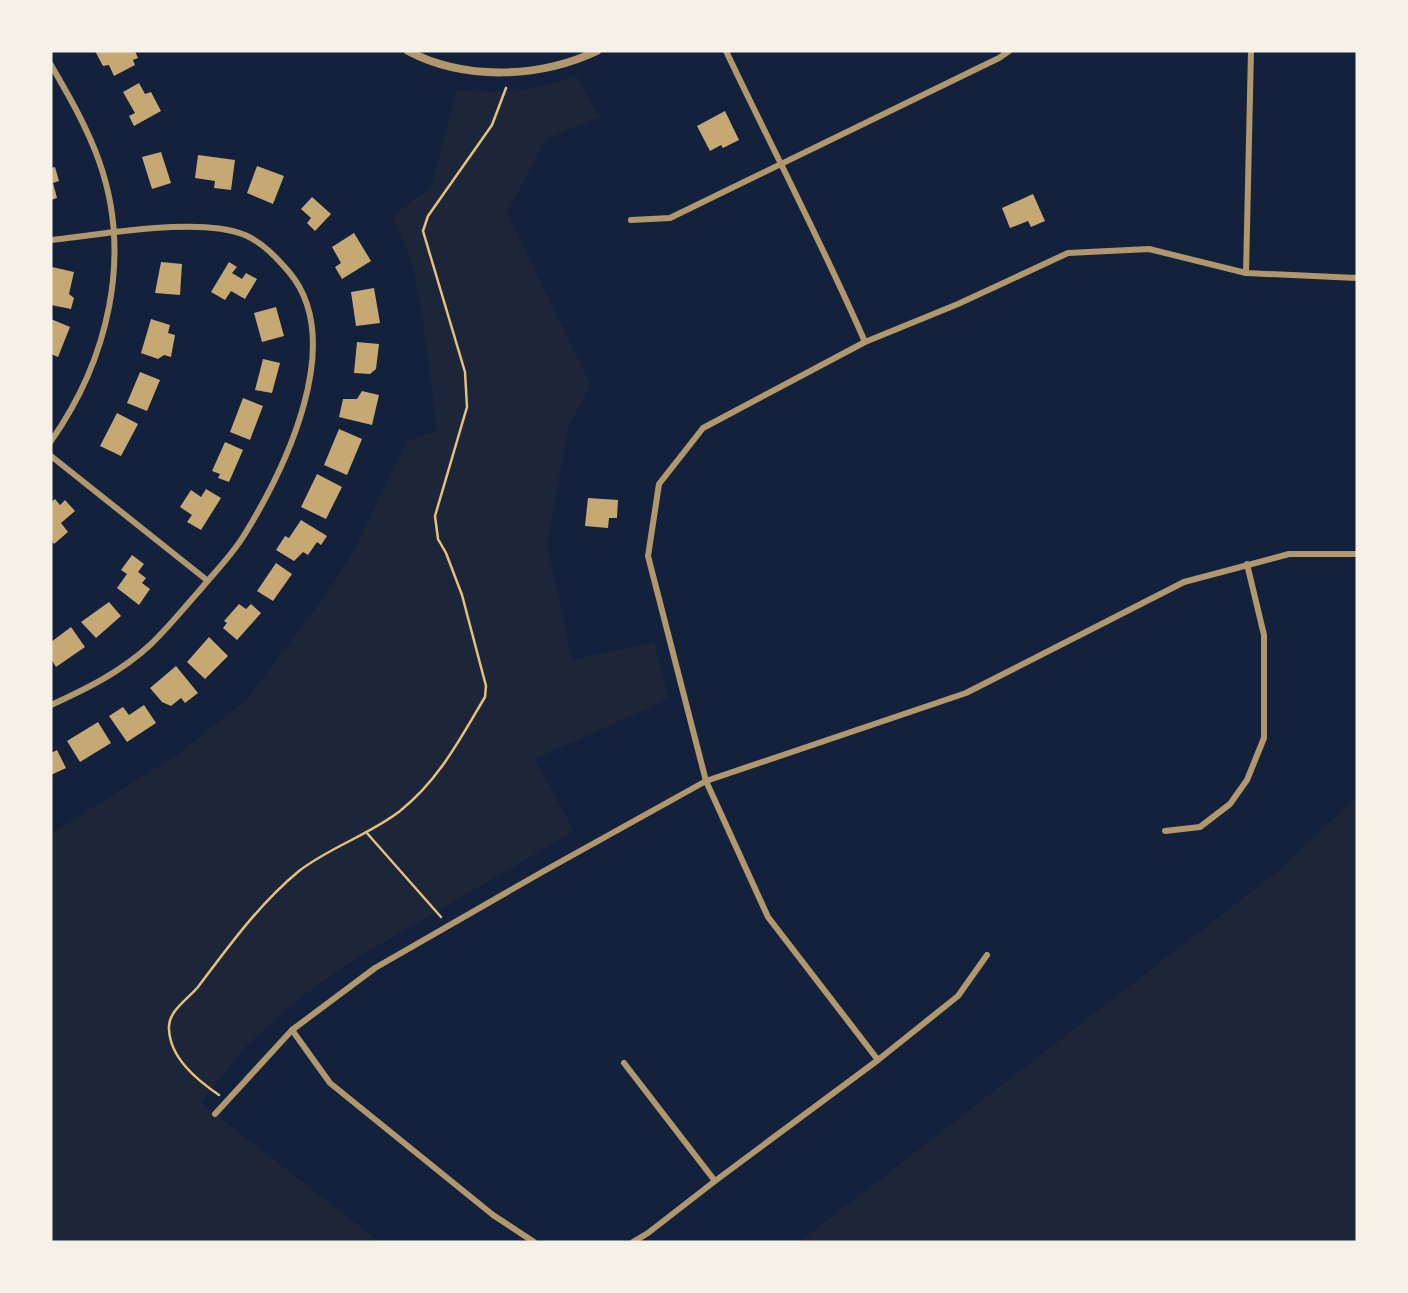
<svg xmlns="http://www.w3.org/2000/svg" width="1408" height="1293" viewBox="0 0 1408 1293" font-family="Merriweather,serif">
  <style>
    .green { fill: #1d2539 }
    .building { fill: #c6a872 }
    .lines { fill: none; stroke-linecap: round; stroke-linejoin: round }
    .path { stroke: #e5c07b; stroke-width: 2.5 }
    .minor { stroke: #b1986c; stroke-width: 6 }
    .tertiary { stroke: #b1986c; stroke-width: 8 }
  </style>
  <rect width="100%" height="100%" fill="#14213d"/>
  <path class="green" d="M576,75l23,42 -53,22 -39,74 84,172 -22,40 -22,118 25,117 82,-18 15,57 -134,60 39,72 -222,130 -51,36 -54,48 -46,58 179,139h-329v-408l127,-80 68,-54 81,-107 28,-45 52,-107 30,-11 -14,-109 -10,-55 -20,-50 38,-29 26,-97c49,4 73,3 119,-15z
    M1357,796v446h-558l479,-371z"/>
  <path class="building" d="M95,51h40l3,7 -5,2 2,5 -21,11 -5,-11 -6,1z
    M139,83l6,11 6,-2 10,19 -27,15 -5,-10 6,-3 -12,-21z
    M725,111l14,29 -16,8 -2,-3 -11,6 -13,-25z
    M161,152l10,31 -19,6 -10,-32z
    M198,155l37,5 -4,30 -17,-2 1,-7 -20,-3z
    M257,166l27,10 -11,28 -26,-11z
    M55,167l4,14 -6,2 4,15 -6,2v-32z
    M1033,194l12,27 -14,6 -3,-6 -18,7 -8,-20z
    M312,197l19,17 -16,17 -8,-8 4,-5 -10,-9z
    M354,233l17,28 -29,18 -7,-12 6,-4 -9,-16z
    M161,262l21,2 -2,31 -25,-2z
    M229,262l8,5 -5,6 10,6 4,-6 11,6 -12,20 -14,-8 -6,9 -14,-8z
    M52,267l22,5 -5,22 5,4 -3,11 -20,-4z
    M374,288l6,35 -24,3 -5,-34z
    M276,307l8,29 -22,6 -8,-29z
    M51,319l19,8 -12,30 -7,-3z
    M151,319l19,6 -2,8 7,2 -4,22 -7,-2 -6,4 -17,-6z
    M357,342l22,2 -3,25 -6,5 -16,-1z
    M263,359l17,4 -8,30 -17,-3z
    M140,372l20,8 -13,31 -20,-8z
    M362,391l17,4 -7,30 -33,-8 4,-18h14z
    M243,398l20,8 -13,34 -20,-8z
    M117,413l21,11 -17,32 -21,-10z
    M339,429l23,10 -15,36 -23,-10z
    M225,442l18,8 -14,32 -11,-4 2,-4 -8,-3z
    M317,474l25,13 -16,32 -25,-12z
    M206,489l15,9 -20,32 -14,-8 5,-7 -12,-8 11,-17 10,7z
    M588,498l30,2 -1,18h-8l-1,10 -23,-2z
    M55,499l5,6 5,-5 10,11 -14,12 7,9 -14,12 -3,-4v-38z
    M301,520l26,16 -6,9 -4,-3 -9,13 -5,-3 -9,9 -18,-11 9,-14 4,2z
    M132,555l12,9 -6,8 8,6 -4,5 8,6 -11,16 -22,-17 10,-14 -6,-4z
    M276,563l16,11 -19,27 -16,-10z
    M109,602l12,14 -25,22 -15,-16z
    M239,604l7,5 5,-5 10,9 -24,27 -14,-12 4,-5 -3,-2z
    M71,627l14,20 -29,20 -5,-8v-17z
    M209,637l19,19 -23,23 -18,-17z
    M176,666l22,27 -13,10 -4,-5 -10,8 -9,-4 -12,-14z
    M144,705l12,18 -29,19 -18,-26 14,-9 6,8z
    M98,722l13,21 -31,19 -13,-21z
    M57,750l9,18 -15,7v-22z"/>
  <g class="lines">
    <path class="path" d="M366,832l75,85
      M219,1095c-22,-15 -49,-37 -50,-66 -2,-17 19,-30 29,-42 31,-41 61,-83 101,-116 31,-24 70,-36 101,-60 39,-31 60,-72 85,-114l1,-11 -24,-91 -16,-42 -8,-14 -3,-23 32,-109 -2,-35 -42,-141 5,-15 64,-91 14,-37"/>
    <path class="minor" d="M726,51c46,97 96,192 139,291
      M51,65c18,31 36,62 48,96 34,95 9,199 -48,280
      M631,220l39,-2 329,-160 10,-7
      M51,240c50,-5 148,-24 194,-5 18,8 31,22 44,37 59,70 -5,199 -46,265 -12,19 -29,36 -43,53 -17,19 -32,38 -50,55 -29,27 -64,44 -99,60
      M1246,273l5,-222
      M51,456l157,125
      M1165,831l35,-4 30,-23 17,-24 17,-42v-103l-17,-71
      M292,1030l38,53 163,132 41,27
      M878,1060l-110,-143 -62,-136 -58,-225 11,-72 44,-56 162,-86 93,-38 110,-51 81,-4 97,24 111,5
      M624,1063l91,118
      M215,1114l77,-84 83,-62 169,-97 162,-90 260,-88 218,-111 105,-28h68
      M633,1242l15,-9 67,-52 163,-121 80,-64 29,-41"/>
    <path class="tertiary" d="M408,51c57,30 132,27 189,0"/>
  </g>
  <rect width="1408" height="1293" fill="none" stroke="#f6f1e7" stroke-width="105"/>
</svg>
